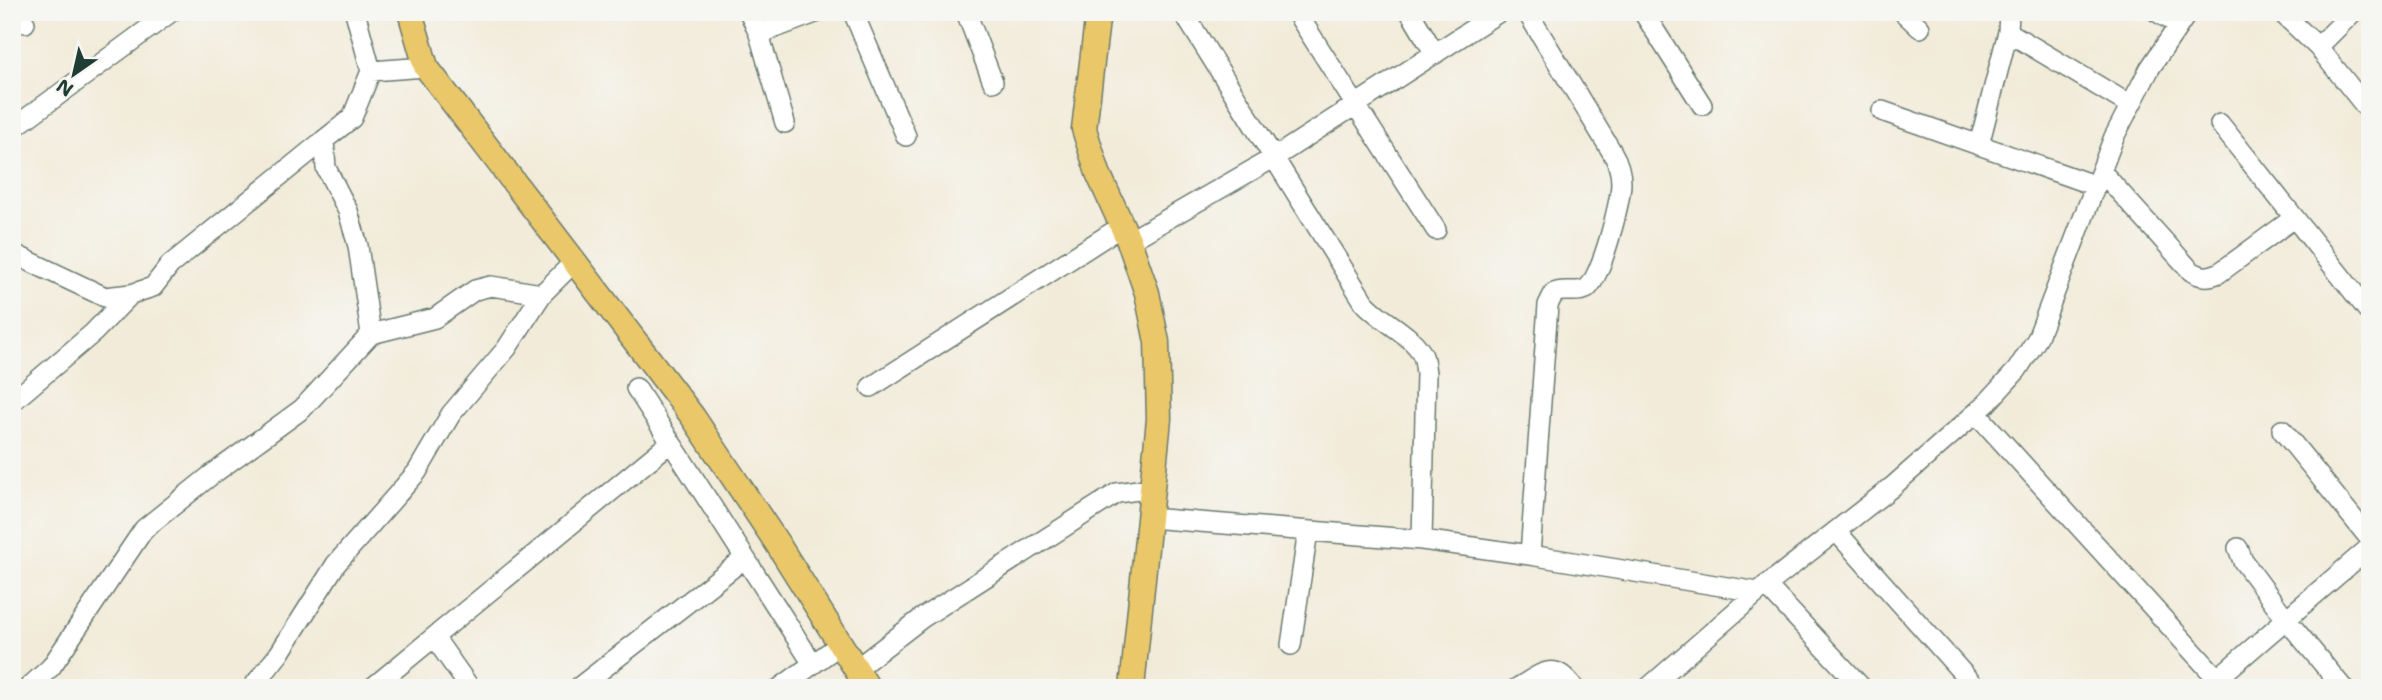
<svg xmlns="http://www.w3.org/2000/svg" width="2382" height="700" viewBox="0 0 2382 700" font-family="'Shantell Sans',sans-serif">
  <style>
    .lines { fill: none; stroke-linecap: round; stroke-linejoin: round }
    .minor-casing { stroke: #697a6e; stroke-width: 22 }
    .major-casing { stroke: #697a6e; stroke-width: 27 }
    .minor { stroke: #fff; stroke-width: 19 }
    .major { stroke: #eac769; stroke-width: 24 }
  </style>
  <rect width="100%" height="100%" fill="#f6f6f2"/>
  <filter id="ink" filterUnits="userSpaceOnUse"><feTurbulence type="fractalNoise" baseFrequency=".0143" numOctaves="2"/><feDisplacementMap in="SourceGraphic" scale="14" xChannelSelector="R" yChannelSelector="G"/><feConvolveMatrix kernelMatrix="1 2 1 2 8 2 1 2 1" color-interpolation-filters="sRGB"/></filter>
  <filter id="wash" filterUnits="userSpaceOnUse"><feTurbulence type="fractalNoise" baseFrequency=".00686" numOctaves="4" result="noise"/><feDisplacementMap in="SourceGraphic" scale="28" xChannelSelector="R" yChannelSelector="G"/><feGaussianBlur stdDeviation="1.57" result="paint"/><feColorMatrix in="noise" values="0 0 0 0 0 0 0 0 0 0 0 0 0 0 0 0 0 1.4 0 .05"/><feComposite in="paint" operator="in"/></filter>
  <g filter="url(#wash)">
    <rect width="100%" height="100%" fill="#f2ebd9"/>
  </g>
  <g filter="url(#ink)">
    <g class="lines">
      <g class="minor-casing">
        <path id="minor" d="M13,12l12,11
          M355,12l16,59 55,-4
          M749,12l10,22 26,89
          M853,12l53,124
          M966,12l27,70
          M1183,12l181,290c16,19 49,32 59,54 2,5 2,12 3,17l-4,167
          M1296,12l140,218
          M1410,12l25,42
          M1527,12l85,140c6,10 9,19 9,31 0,18 -20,97 -35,106 -10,5 -22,-1 -32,4l-6,12 -18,250
          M1643,12l59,93
          M1903,12l17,16
          M2157,12l22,13
          M2281,12l37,35 52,65
          M2008,32l122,73
          M759,34l59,-22
          M2318,47l35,-35
          M371,71l-19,47 -28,22 2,28 22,43 10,35 13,88 64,-16 40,-28 16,-4 51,8
          M1882,111l214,75
          M2220,124l150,189
          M12,129l159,-117
          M1979,145l29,-113 1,-20
          M2101,171l90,100c10,6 16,7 28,2l75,-55
          M1129,241l146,-84 224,-145
          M12,253l93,44 26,-3 22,-7 17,-22 154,-125
          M871,387l251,-161
          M636,388l177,276
          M12,402l81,-69 38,-39
          M1976,413l250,275
          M2282,430l88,109
          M1149,518l273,22 108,15 228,37
          M1836,531l140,157
          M2238,548l5,13 43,58 57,69
          M1766,585l96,103
          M434,637l36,51
          M1291,645l17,-114
          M856,669l66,-51 195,-125 35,-5
          M2218,678l152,-131
          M28,688l23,-21 93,-138 66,-53 92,-67 69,-75
          M252,688l27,-34 57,-90 81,-92 34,-58 56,-66 35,-54 32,-32
          M372,688l299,-246
          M578,688l167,-130
          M780,688l62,-45
          M1517,688c25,-14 37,-29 57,0
          M1648,688l110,-96 134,-105 94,-83 31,-34 20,-31 77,-202 36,-69 38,-56"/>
      </g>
      <g class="major-casing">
        <path id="major" d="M410,12l16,55 267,350 84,126 91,145
          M1098,12l-14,117 14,44 31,68 18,52 10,49 2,77 -27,269"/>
      </g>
      <use href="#minor" class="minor"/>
      <use href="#major" class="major"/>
    </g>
  </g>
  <rect width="2382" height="700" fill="none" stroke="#f6f6f2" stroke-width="42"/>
  <g transform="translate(74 74) rotate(214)" stroke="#f6f6f2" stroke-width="5" paint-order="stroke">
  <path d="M0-5L12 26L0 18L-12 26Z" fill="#1f3d34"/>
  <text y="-10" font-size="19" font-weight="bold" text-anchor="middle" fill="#1f3d34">N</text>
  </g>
</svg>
